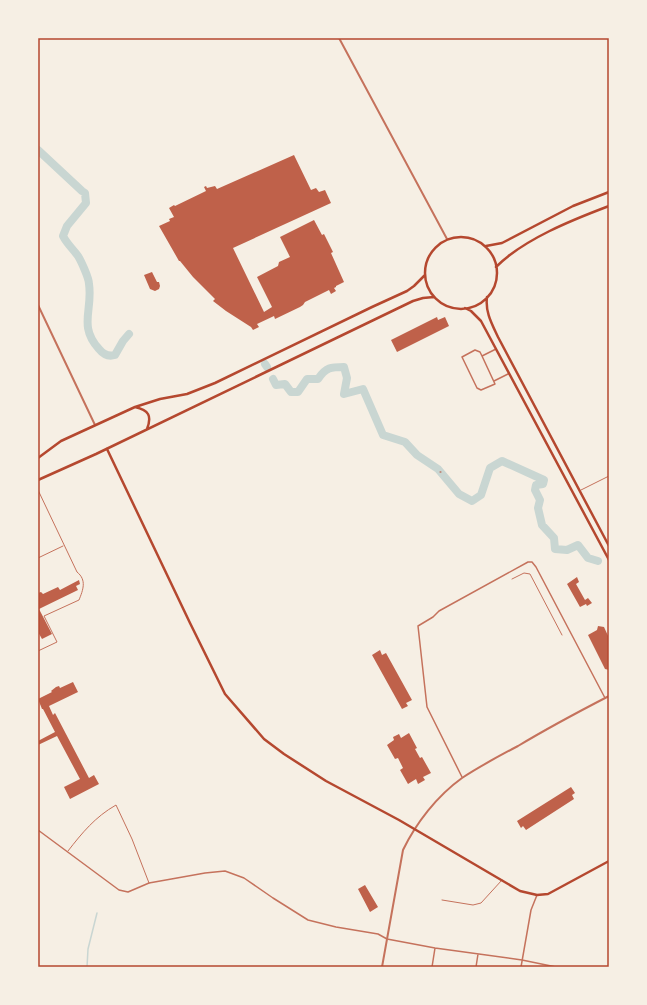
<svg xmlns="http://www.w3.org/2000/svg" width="647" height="1005" viewBox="0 0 647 1005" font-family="'DM Sans',sans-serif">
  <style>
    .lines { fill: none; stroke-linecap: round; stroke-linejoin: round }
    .stream { stroke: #c9d6d2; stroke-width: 1.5 }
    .river { stroke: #c9d6d2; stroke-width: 8 }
    .building { fill: #bf614a }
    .path { stroke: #b5482f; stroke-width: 1 }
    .service { stroke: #c5725c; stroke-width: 1 }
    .minor { stroke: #c5725c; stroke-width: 1.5 }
    .tertiary { stroke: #c5725c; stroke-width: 2 }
    .secondary { stroke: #b5482f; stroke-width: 2.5 }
    .primary { stroke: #b5482f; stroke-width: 2.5 }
    .neatline { fill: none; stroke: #b5482f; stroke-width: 1.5 }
  </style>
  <rect width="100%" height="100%" fill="#f6efe4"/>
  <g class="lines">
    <path class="stream" d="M87,967l1,-18 9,-36"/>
    <path class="river" d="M38,150l44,41 3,2 1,10 -19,23 -4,10c4,8 10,13 15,20 3,5 11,22 11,28 4,26 -11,42 10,65 4,5 9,8 16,6l8,-14 6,-7
      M265,364l2,3
      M273,379l3,6 9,-1 6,8h7l9,-13h11c8,-12 13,-12 26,-12l3,11 -3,16 19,-5 20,46 22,7 12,13 21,14 21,25 13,7 9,-6 9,-27 12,-7 42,19 -1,4 -7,1 -1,5 5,10 -2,8 4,17 12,13 1,11 12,1 11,-5 10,13 10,3"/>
  </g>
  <path class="building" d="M294,155l17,35 5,-2 3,4 6,-2 6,13 -98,45 31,64 8,-5 -15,-30 21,-11 1,-4 11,-5 -10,-20 34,-17 8,15 2,-1 9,18 -2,1 13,29 -8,4v1l-2,1 2,3 -5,3 -2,-4 -24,12 -2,3 -3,2 -25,12 -1,-3 -17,8 2,3 -6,3 -2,-3 -25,-16 -13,-10 2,-2 -22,-22 -13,-16h-1l-20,-35 11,-5 -1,-2 5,-2 -5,-9 5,-3 1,1 31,-15 -2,-4 2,-1 1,2 8,-2 2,3z
    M152,272l5,10h2l1,4 -1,3 -4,2 -5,-2 -6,-14z
    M437,317l1,3 7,-3 4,9 -52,26 -6,-12z
    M577,577l2,5 -3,2 9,16 3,-2 4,5 -5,3 -1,-2 -6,3 -13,-23z
    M79,580l1,4 -4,2 2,4 -39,19 13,25 -10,5 -4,-7v-39l3,-1 2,2 15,-7 2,3z
    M598,626l6,1 5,11v32l-4,-1 -17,-34 9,-5z
    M380,650l2,5 4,-2 26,47 -6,3 2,3 -6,3 -30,-54z
    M73,682l5,10 -29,14 4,9 2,-2 34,65 5,-3 5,9 -29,15 -6,-12 16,-8 -23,-43 -19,9v-4l17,-9 -12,-23h-1l-4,-10 14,-7 -1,-1 5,-4 3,-1 1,2z
    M409,733l8,15 -2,1 5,9 2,-1 9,16 -8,4 2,3 -7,4 -2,-5 -8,5 -8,-14 3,-2 -5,-10 -3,1 -8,-14 7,-5 -1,-3 6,-3 2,4z
    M571,787l4,6 -3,2 2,4 -48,31 -3,-4 -2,2 -4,-7z
    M365,885l13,22 -8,5 -12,-23z"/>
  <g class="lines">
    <path class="path" d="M440,472h1"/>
    <path class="service" d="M38,490l39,82c10,8 6,18 2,28l-35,16 13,26 -19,9
      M581,490l28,-14
      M38,558l25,-12
      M512,579l12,-6 6,1 32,61
      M68,851c14,-18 27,-34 48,-46l16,34 17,44
      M442,900l31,5 8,-2 21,-23"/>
    <path class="minor" d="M482,356l-2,-4 -5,-2 -13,7 15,31 4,2 14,-6 -13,-28 14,-7
      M494,381l14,-7
      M462,777l-35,-70 -9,-81 15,-9 6,-6 89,-49h4l4,5 69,131
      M38,830l81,60 9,2 21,-9 56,-10 20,-2 19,7 29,20 35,22 28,7 42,7 9,5 48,9 87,12 34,7
      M432,967l3,-19
      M476,967l2,-13
      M521,967l10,-57 6,-15"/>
    <path class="tertiary" d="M339,38l108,201
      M38,305l57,120
      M382,967l21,-117c13,-27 34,-54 59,-72 18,-12 37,-22 56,-32 30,-18 60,-34 91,-50"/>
    <path class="secondary" d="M107,449l83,174 35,71 39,45 20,15 42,27 73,39 121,71 17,4 11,-1 61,-33"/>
    <path class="primary" d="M425 273a36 36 0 1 1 72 0a36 36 0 1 1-72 0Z
      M486,246l16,-3 71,-37 36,-14
      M496,267c28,-28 76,-47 113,-61
      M487,297c-2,15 5,27 11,40l111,209
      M465,308l6,3 10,10 128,239
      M135,407c14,3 17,9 12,22
      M38,458l23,-17 74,-34 25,-8 27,-5 28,-11 157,-76 35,-16 7,-5 11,-11
      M38,480l58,-26 317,-153 10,-3 11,-1"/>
  </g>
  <rect width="647" height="1005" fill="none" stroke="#f6efe4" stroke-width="78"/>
  <rect x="39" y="39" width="569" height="927" class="neatline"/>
</svg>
